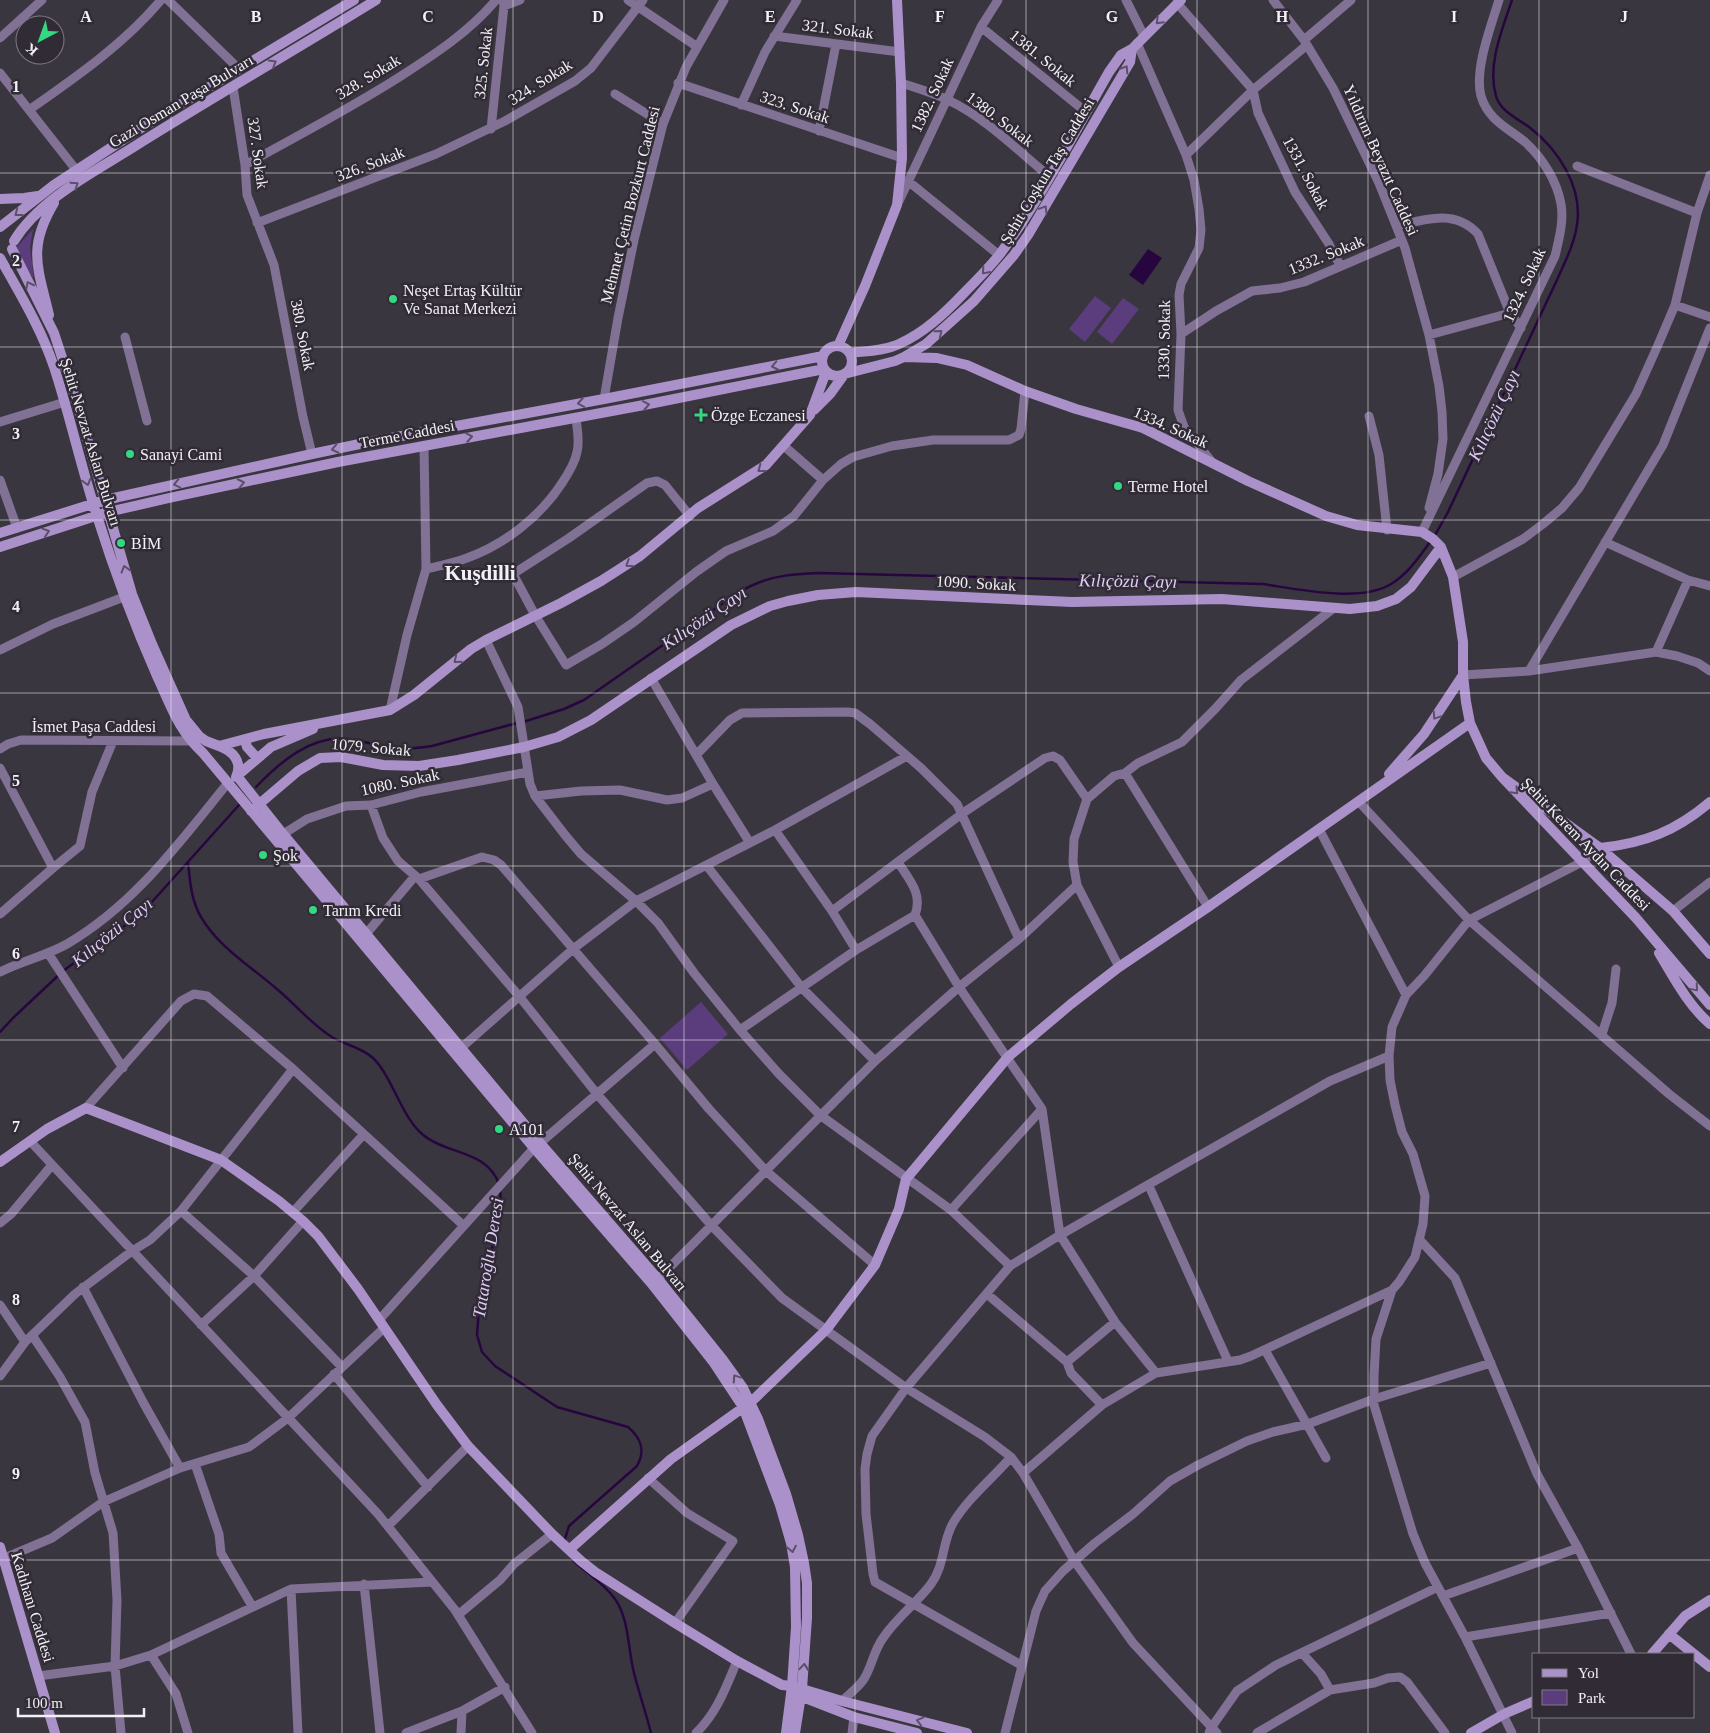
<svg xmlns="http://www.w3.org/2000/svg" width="1710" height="1733" viewBox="0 0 1710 1733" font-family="'Times New Roman',serif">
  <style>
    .green { fill: #5b3c7c }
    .water { fill: #270640 }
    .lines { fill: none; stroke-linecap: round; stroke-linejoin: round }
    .stream { stroke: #270640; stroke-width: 2.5 }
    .street { stroke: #817195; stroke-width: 9 }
    .secondary { stroke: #ab91ca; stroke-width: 10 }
    .oneway { stroke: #5b4f69 }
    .grid { fill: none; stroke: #f3f0f6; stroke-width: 1; stroke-opacity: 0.55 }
    .poi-dot { fill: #32d882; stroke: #302b35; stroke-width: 2 }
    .labels { text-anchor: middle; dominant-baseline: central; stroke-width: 5; stroke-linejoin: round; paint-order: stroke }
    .street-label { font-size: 16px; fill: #f3f0f6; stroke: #302b35 }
    .poi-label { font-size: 16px; fill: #f3f0f6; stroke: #302b35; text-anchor: start }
    .water-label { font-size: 18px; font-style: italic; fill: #dfccf8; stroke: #302b35 }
    .district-label { font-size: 21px; font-weight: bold; fill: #f3f0f6; stroke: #302b35 }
    .grid-label { font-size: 16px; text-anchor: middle; font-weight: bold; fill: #f3f0f6; stroke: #302b35; stroke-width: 5; stroke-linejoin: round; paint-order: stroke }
  </style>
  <rect width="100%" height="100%" fill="#3a363f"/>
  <path class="green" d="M33,229l-3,18 4,33 -19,-31z
    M1095,296l16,12 -26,34 -16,-13z
    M1123,298l16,11 -27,35 -15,-12z
    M701,1002l27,32 -41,36 -27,-32z"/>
  <path class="water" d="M1148,249l14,9 -19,27 -14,-10z"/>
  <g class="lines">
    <path class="stream" d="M1434,537l14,-25 108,-230c8,-18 18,-37 21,-57 6,-38 -19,-76 -48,-98 -11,-8 -29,-16 -33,-31 -9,-31 6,-66 16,-96
      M523,722l41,-13 20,-9 145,-101c8,-5 16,-11 24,-14 21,-10 43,-11 66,-12l444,11c33,5 98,19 128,0 17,-10 28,-27 39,-42
      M256,787c24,-25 55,-52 92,-48 14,2 28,6 42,9 14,2 28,0 42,-2l85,-23
      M188,862c2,19 3,38 13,55 18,31 51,50 77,73 18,15 34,35 54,47 13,8 29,10 41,21 19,18 28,58 49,76 24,21 64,15 77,50
      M0,1032l13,-14 50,-47 79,-58 97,-108
      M500,1190l1,12 -10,52 -12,54 -2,27 5,17 13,14 62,41 71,20c13,11 18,23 9,39l-68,60 -5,16
      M572,1559c14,14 32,24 43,40 14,19 13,51 19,74 5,20 12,40 17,60"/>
    <path class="street" d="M168,0l71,69
      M628,0l68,46
      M1126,0l18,36
      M1273,0l31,40 29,48 46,95 26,65 24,87 10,51 3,26 1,27 -5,35 -9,34
      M1177,3l76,87 5,23 37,79 34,52 5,11 7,11
      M504,6l16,-6
      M981,27l105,85
      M774,36l126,16
      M0,38l42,-38
      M1304,40l47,-40
      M1137,43l49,112 8,25 5,29 2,21 -2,18 -18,36 -2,11 2,39 -3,76 6,17 28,35
      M0,73l77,98
      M678,83l224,75
      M901,83c16,5 33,10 47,17 38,18 69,50 101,76
      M233,87l12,78 2,30 27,70 29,152 9,37
      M615,94l48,30
      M741,105l24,-53 32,-52
      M29,110c47,-33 95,-66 132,-110
      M491,129l13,-123 -1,-6
      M819,131l17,-87
      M1186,155l67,-65 54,-45
      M245,165c52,-29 106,-57 156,-89 34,-22 68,-44 95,-76
      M1577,166l120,47
      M908,181l91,74
      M899,201l82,-174 17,-27
      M257,223l179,-69 69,-33 70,-40 16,-13 52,-68
      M1397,226c29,-7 58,-17 81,8l32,79 11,15
      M1675,305l35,12
      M1181,334l35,-23 36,-20 28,-3 24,-6 98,-42
      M1429,335l81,-22
      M125,337l22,84
      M604,399l14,-81 16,-78 29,-116 23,-57 38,-67
      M1369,416l10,39 8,75
      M0,422l65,-20
      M784,446l39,34 18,-16 12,-7 39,-11 41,-6h76l10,-5 2,-6 4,-38
      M0,480l17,48
      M690,516l-25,-31 -8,-4 -10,2 -78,55 -56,36 22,41 31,50 36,-21 32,-22 62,-50 30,-21 47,-20 21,-15 29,-36
      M1422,532l133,-276c4,-17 9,-35 6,-52 -4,-23 -19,-47 -36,-62 -17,-14 -37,-22 -44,-46 -7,-26 10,-70 18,-96
      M1605,542l83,38 22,6
      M426,569c13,-3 28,-6 41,-11 38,-14 73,-41 95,-75 6,-9 13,-20 15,-31 3,-11 0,-23 -1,-34
      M1453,577l70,-38 20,-15 19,-16 17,-20 57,-94 22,-49 17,-40 22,-92 13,-38
      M486,640l32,67 12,77 5,12 30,39 16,19 55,47 22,22 36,50 46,57 39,44 41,41 131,95 59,56
      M0,650l53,-26 71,-27
      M1656,652l32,-72
      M1529,671l134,-226 47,-117
      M1463,675l66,-4 127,-19 21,4 21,7 12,8
      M651,678l62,106 37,59
      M390,710l17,-75 19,-66 -2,-123
      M0,749l8,-5 13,-4 169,1
      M696,755l34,-35 12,-7 106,-1 7,1 15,11 51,44 36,36 62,135
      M0,768l53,100 -53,46
      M1125,773l13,-10 44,-21 33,-33 26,-29 93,-72
      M535,796l46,-5 39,-1 47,10 15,-2 31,-14
      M1087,799l27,-23 11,-3 83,134
      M1359,802l110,118 200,174 41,32
      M371,805l12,33 15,23 21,18 100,117 78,98 114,131 71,73 124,90 79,49 26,20 12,16 52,89 58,81 84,90
      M1319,829l87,166 -14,32 -3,29 1,24 5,25 7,27 11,22 12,42 -2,28 -8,33 -16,25 -7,8 -16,49 -2,37v29l39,129 12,29 40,74 47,96
      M775,830l57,81 24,39
      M277,838l30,-19 39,-13 25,-1 50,-13 107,-20
      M898,862c11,18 25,31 17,53l44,72 83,122 18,126 55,87 41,51 84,-13 11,-4 141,-66
      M707,866l95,122 73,73
      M53,868l27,-22 12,-54 21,-51
      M419,879l63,-22 12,3 7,5 154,179 54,65 57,62 109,94
      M832,911l131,-98 82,-55 8,-2 7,4 27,39 -13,40 -1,23 4,23 42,82
      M1673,911l37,-29
      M366,934l49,-58
      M48,953l75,115
      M0,972c21,-11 46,-16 67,-28 67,-39 112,-101 160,-160
      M1406,995l18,-19 45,-56 113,-58 18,-14
      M740,1030l116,-80 59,-35
      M1602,1034l10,-31 4,-34
      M461,1048l112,-99 63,-48 139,-71 132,-74
      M86,1108l95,-107 13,-7 13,2 86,73 170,156
      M30,1141l348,373 77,96 77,123
      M540,1143l115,-99
      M1149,1186l79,175
      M951,1210l91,-101
      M181,1211l73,65 88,91
      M293,1212l71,-78
      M0,1223l11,-9 41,-49
      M1419,1239l36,39 82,196 41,74 53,106
      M658,1279l217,-218 84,-74 60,-48 58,-54
      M83,1287l60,115 37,66
      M987,1294l80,68 48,-40
      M0,1305l25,37
      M379,1320l155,-172
      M201,1325l53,-49 49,-55
      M32,1335l28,42 25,45 10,51 18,60 4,67 -2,66 6,67
      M1265,1350l61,108
      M1067,1362l4,11 31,32
      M334,1374l94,113
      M0,1376l25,-34 50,-48 57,-43 18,-11 31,-29 112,-142
      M195,1464l24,70 2,19 31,53
      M1023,1473l79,-68 54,-32
      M648,1478l39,35 46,28 -58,82
      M388,1526l80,-80
      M0,1560l52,-22 51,-36 77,-34 69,-21 39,-29 96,-90
      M364,1584l16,149
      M291,1589l7,144
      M1443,1596l135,-48
      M458,1615l42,-35 14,-16 38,-30
      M1465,1637l146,-24
      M1302,1653l19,21 9,16
      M151,1655l25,39 12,39
      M1021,1665l-146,-83 -2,-8 -7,-60 -1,-45 2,-15 5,-18 34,-48 104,-122 50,-31 270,-154 59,-25
      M38,1676l77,-10 36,-11 140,-66 141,-7
      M842,1701c7,-7 16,-13 22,-22 8,-13 10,-29 19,-41 13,-20 34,-35 48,-54 14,-19 11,-42 22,-61 15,-25 39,-44 58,-66
      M406,1733l56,-22 43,-24
      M461,1733l1,-22
      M696,1733c21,-20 30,-46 41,-72
      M852,1733l2,-16
      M1005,1733l31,-122 9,-20 18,-20 32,-28 38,-29 37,-33 28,-16 49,-24 26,-9 35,-8 66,-25 117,-36
      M1209,1733l2,-5 26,-37 39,-26 162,-78
      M1257,1733l73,-43 44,-7 14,-5 12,-1 7,5 38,51"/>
    <path class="secondary" d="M0,199l24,-1 14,-2
      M0,227l54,-42 87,-57 213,-128
      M14,241c25,-41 78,-68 118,-93 81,-51 163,-98 244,-148
      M12,249l42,84 22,67 56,194 20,50 34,76 13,16 7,5 13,5 45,-12 126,-24 24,-15 57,-46 15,-9 75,-37 40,-22 39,-25 58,-48 68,-43 44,-50 16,-43
      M0,258c20,36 41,70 54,109 16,49 27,100 43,149 17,54 37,108 60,160 14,30 21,54 46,77l331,395 117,135 63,80 29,44 37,98 11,38 4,24 1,60 -4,59 -6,47
      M49,315c-11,-47 -22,-67 5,-112
      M822 361a15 15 0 1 1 30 0a15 15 0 1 1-30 0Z
      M838,346l27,-60 32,-81 5,-47 -1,-75 -4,-83
      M850,353c16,-2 34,-2 49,-9 25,-11 46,-31 65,-51 12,-12 25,-25 36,-39 42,-57 74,-121 109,-182l12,-17 11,-6 49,-49
      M904,357l33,1 30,7 58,26 51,18 67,19 105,53 78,35 31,9 65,7 11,7 8,8 12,30 10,65v33l3,27 4,21 16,35 16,19
      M848,373l47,-12 9,-4 22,-13 48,-43 40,-46 14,-20 102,-173 2,-13
      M814,410l16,-16 13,-18
      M0,533l105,-33 207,-46 57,-12 235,-43 219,-43
      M0,547l108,-35 61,-14 169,-36 306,-57 180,-36
      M313,729l-42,18 -34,29 46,58 257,309 118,136 65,81 20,28 15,31 28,75 12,41 6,28 3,20v35l-5,71 -7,44
      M245,739l2,8 10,11
      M219,746c14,5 24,16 17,31
      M1389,774l35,-40 39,-59
      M251,811l47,-40 22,-13 21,-1 42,8 36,1 39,-6 66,-13 34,-10 33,-17 140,-95 39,-19 18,-5 30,-6 38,-3 216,10 150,-3 128,10 27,-3 19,-7 15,-12 30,-40
      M1600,848c45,-5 76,-17 110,-46
      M1659,953c15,25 29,52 51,71
      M1710,954l-37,-43 -73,-63 -98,-71 134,141 74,87
      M0,1162l47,-33 39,-21 135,52 58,41 24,20 15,15 40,53 79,116 31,41 84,88 29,27 14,11 80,51 62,38 45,24 10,1 50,15 125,32
      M0,1547l55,186
      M569,1550l102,-91 80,-57 75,-72 49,-65 24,-56 7,-30 102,-122 63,-53 48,-37 89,-60 262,-184
      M1669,1634l41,33
      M1652,1654l33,-38 25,-16
      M795,1694l59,23 63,16
      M1471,1733l33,-19 30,-13"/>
  </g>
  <defs><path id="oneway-chevron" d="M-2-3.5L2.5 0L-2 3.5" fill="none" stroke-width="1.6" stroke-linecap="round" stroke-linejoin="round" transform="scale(1.25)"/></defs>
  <g class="oneway">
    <use href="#oneway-chevron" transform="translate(1159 21) rotate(135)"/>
    <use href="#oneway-chevron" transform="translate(273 63) rotate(-31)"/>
    <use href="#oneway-chevron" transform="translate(1125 69) rotate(-57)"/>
    <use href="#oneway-chevron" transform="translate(75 185) rotate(-35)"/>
    <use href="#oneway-chevron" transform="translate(1044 209) rotate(-59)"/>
    <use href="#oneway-chevron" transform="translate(18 213) rotate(142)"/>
    <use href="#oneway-chevron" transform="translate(985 271) rotate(131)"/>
    <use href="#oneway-chevron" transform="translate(29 285) rotate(-117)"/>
    <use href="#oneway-chevron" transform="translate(939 333) rotate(-39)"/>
    <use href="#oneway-chevron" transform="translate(775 366) rotate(168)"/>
    <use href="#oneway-chevron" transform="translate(581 403) rotate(170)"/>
    <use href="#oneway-chevron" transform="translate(646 405) rotate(-11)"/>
    <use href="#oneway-chevron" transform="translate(469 437) rotate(-10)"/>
    <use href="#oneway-chevron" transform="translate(335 449) rotate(168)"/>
    <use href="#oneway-chevron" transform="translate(761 469) rotate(143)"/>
    <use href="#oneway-chevron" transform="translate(87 482) rotate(75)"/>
    <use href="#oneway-chevron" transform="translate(241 483) rotate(-12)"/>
    <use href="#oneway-chevron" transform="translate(177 484) rotate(167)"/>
    <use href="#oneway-chevron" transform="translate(46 532) rotate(-18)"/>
    <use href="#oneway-chevron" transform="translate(629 564) rotate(147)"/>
    <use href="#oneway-chevron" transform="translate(125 569) rotate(-107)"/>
    <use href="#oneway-chevron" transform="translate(457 660) rotate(141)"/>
    <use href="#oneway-chevron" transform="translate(1436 716) rotate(124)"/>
    <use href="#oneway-chevron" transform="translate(1515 791) rotate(46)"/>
    <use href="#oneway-chevron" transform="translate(1695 988) rotate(50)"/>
    <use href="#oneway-chevron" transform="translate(736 1378) rotate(-124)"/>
    <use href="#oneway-chevron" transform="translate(792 1549) rotate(79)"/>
    <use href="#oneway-chevron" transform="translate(804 1667) rotate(-85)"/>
    <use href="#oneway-chevron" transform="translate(920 1721) rotate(-165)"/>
  </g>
  <path class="grid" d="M171,0v1733M342,0v1733M513,0v1733M684,0v1733M855,0v1733M1026,0v1733M1197,0v1733M1368,0v1733M1539,0v1654M0,173h1710M0,347h1710M0,520h1710M0,693h1710M0,866h1710M0,1040h1710M0,1213h1710M0,1386h1710M0,1560h1710M1539,1717v16"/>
  <g class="poi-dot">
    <circle cx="393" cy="299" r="5"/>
    <path d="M698.5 407.5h5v5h5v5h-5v5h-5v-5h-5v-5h5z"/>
    <circle cx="130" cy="454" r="5"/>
    <circle cx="1118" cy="486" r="5"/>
    <circle cx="121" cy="543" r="5"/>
    <circle cx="263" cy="855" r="5"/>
    <circle cx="313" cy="910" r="5"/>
    <circle cx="499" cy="1129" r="5"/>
  </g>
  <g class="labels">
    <g class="street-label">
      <text transform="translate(838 29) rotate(7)">321. Sokak</text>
      <text transform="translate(1043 58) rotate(39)">1381. Sokak</text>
      <text transform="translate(483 63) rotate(-84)">325. Sokak</text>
      <text transform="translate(368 77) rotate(-31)">328. Sokak</text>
      <text transform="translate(540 82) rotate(-32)">324. Sokak</text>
      <text transform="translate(932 95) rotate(-65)">1382. Sokak</text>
      <text transform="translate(181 101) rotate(-31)">Gazi Osman Paşa Bulvarı</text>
      <text transform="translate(795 107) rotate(18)">323. Sokak</text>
      <text transform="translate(1000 119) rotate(37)">1380. Sokak</text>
      <text transform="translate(258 153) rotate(82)">327. Sokak</text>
      <text transform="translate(1381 160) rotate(66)">Yıldırım Beyazıt Caddesi</text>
      <text transform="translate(370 164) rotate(-21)">326. Sokak</text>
      <text transform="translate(1047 171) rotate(-59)">Şehit Coşkun Taş Caddesi</text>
      <text transform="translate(1306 173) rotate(62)">1331. Sokak</text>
      <text transform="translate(630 205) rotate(-76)">Mehmet Çetin Bozkurt Caddesi</text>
      <text transform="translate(1326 255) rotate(-22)">1332. Sokak</text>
      <text transform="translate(1524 285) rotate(-65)">1324. Sokak</text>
      <text transform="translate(303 335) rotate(79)">380. Sokak</text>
      <text transform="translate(1164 340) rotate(-89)">1330. Sokak</text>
      <text transform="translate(1171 427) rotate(24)">1334. Sokak</text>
      <text transform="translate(407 434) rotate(-11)">Terme Caddesi</text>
      <text transform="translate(91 442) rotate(73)">Şehit Nevzat Aslan Bulvarı</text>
      <text transform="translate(976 583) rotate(3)">1090. Sokak</text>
      <text x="94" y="726">İsmet Paşa Caddesi</text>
      <text transform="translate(371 747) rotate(5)">1079. Sokak</text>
      <text transform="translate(400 782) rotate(-12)">1080. Sokak</text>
      <text transform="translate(1586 844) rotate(46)">Şehit Kerem Aydın Caddesi</text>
      <text transform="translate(628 1222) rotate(50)">Şehit Nevzat Aslan Bulvarı</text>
      <text transform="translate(33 1607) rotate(73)">Kadıhanı Caddesi</text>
    </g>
    <g class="poi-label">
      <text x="403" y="290">Neşet Ertaş Kültür<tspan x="403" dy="18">Ve Sanat Merkezi</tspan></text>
      <text x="711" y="415">Özge Eczanesi</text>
      <text x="140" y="454">Sanayi Cami</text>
      <text x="1128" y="486">Terme Hotel</text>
      <text x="131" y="543">BİM</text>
      <text x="273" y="855">Şok</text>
      <text x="323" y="910">Tarım Kredi</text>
      <text x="509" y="1129">A101</text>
    </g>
    <g class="water-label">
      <text transform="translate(1494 415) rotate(-65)">Kılıçözü Çayı</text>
      <text transform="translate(1128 581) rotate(1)">Kılıçözü Çayı</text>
      <text transform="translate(704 618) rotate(-34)">Kılıçözü Çayı</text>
      <text transform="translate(112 932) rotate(-39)">Kılıçözü Çayı</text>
      <text transform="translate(488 1258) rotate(-81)">Tataroğlu Deresi</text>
    </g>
    <g class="district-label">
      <text x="480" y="573">Kuşdilli</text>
    </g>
  </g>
  <g class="grid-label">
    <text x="86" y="22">A</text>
    <text x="256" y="22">B</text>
    <text x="428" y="22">C</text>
    <text x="598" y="22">D</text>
    <text x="770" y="22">E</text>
    <text x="940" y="22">F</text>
    <text x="1112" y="22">G</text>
    <text x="1282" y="22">H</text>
    <text x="1454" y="22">I</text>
    <text x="1624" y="22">J</text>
    <text x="16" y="92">1</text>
    <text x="16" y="266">2</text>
    <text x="16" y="439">3</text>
    <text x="16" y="612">4</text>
    <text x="16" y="786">5</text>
    <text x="16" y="959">6</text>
    <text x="16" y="1132">7</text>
    <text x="16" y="1305">8</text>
    <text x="16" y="1479">9</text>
  </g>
  <rect x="1532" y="1653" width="162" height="65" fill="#302b35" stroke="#7e7a82"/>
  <rect x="1542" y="1669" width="25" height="8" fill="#ab91ca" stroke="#7e7a82"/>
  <text x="1578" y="1678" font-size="15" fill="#f3f0f6">Yol</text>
  <rect x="1542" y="1690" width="25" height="15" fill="#5b3c7c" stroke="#7e7a82"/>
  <text x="1578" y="1703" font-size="15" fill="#f3f0f6">Park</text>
  <g transform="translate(40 40) rotate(221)"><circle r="24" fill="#302b35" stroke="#7e7a82"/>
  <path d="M0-4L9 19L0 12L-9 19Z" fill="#32d882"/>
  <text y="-8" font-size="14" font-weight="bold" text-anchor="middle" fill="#f3f0f6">K</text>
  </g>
  <path d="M18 1708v8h126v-8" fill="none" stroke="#f3f0f6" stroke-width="2.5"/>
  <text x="25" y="1708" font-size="15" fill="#f3f0f6" stroke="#302b35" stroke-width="4" paint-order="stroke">100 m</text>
</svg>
